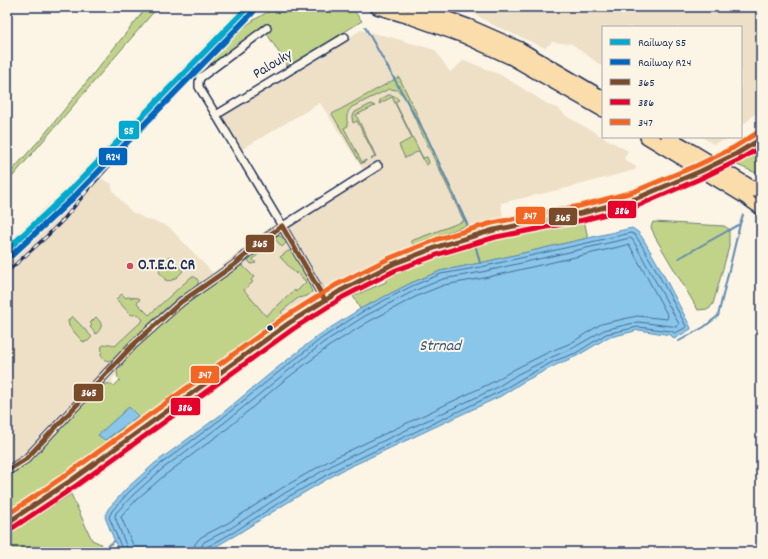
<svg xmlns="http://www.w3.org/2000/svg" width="768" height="559" viewBox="0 0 768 559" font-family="Dekko,sans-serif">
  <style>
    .built { fill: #eee0c7 }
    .green { fill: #c1d388; stroke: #6e8173; fill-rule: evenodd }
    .water { fill: #89c6e9; stroke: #5d8ab1 }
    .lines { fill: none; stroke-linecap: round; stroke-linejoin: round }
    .shore { stroke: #476b96; stroke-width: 1 }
    .stream { stroke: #5d8ab1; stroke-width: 2 }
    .minor-casing { stroke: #1b2f5e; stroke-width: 10 }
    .secondary-casing { stroke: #1b2f5e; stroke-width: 13 }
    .motorway-casing { stroke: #1b2f5e; stroke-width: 16 }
    .minor { stroke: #fcf5e5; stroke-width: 7 }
    .secondary { stroke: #fcf5e5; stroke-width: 10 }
    .motorway { stroke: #faddab; stroke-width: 13 }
    .rail-casing { stroke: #1b2f5e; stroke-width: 3.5 }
    .rail { stroke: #fcf5e5; stroke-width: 2; stroke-dasharray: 6; stroke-linecap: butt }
    .motorway-bridge-casing { stroke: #1b2f5e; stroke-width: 16; stroke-linecap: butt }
    .motorway-bridge { stroke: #faddab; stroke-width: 13 }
    .bus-1-casing { stroke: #fcf5e5; stroke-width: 8 }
    .bus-2-casing { stroke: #fcf5e5; stroke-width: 8 }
    .bus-3-casing { stroke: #fcf5e5; stroke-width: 8 }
    .bus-1 { stroke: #7a4b2a; stroke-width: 5 }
    .bus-2 { stroke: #e4002b; stroke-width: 5 }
    .bus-3 { stroke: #f26522; stroke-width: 5 }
    .rail-1-casing { stroke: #fcf5e5; stroke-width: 9 }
    .rail-2-casing { stroke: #fcf5e5; stroke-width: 9 }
    .rail-1 { stroke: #00a9ce; stroke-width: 6 }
    .rail-2 { stroke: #0065bd; stroke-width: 6 }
    .poi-dot { fill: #d1495b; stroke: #fcf5e5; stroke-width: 1.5 }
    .bus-dot { fill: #1b2f5e; stroke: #fcf5e5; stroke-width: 1.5 }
    .labels { text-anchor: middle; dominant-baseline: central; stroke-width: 4; stroke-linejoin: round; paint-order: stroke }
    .street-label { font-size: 15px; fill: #1b2f5e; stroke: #fcf5e5 }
    .poi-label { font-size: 15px; font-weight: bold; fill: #1b2f5e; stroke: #fcf5e5; text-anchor: start }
    .water-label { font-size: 16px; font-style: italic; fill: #365581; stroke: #fcf5e5 }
    .line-badge { stroke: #fcf5e5; stroke-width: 1.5 }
    .badge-label { font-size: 11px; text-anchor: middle; font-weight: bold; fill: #fff }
  </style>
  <rect width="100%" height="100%" fill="#fcf5e5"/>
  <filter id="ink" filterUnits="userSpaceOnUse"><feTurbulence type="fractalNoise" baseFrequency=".025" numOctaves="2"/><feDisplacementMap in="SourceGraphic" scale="8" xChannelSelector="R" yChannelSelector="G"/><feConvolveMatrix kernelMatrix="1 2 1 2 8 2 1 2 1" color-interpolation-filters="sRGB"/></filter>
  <g filter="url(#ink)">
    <path class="built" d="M241,7h13l-161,167 19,10v5l6,8 14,15 16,8 9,2 12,5 44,46 57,-46 13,-5 81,-51 -44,-68 -81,48 -20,-34 142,-87 33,8 41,12 15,22 14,-12 37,15 50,31 7,2 8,8 62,35 -4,8 12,8 -1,3 -68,18 -66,15 2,15 -37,13 -40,11 -24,9 -85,42 -41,31 -54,37 -40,-53 -42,35 -17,19 1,1 -6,6 -1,5 -5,5 1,6 -1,-1 -10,2 -1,-1 -71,75 -13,11 -10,5v-233l58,-54z
      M463,7h298v101l-20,19v-100h-138v40l-31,-23 -20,-2 -7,6 -52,-23z
      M702,137h28l-2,2 -15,5z"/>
    <path class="green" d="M147,7h12l-8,8 -144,168v-7l36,-40z
      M276,7h65l13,4 8,10 -74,46 -24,-38 -52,36 -6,-7 20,-18 28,-20z
      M399,77l16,33 9,21 20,45 24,49 -43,15 -11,5 -3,-4 53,-20 -60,-125 -7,-6 -8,-1 -37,18c-6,6 -6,11 -4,19l-4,2 18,34 4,-2v1l-5,3 -29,-50z
      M388,95c5,0 8,1 11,5l-4,2 28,56 4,-1 2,5 -1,2 -2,1 -7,-14 -14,7 -6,-13 13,-7 -20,-41 -13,7 1,-4z
      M371,104l4,2 -19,9 20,41 -5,3 4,-3 -18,-35 -4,2 -1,-5 3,-6z
      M761,146v29l-24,-10 8,-10z
      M584,220l4,18 -108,25 -40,8 -29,12 -51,26 -7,-13 33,-14v-5c20,-16 46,-23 70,-30 42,-13 85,-22 128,-27z
      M653,222l71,4 5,3v18l-16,57 -4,5 -11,1 -43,-73 -4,-10z
      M276,236h5l4,5h2l-1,2 -4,4 -7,-8 -22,20 3,4 -5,1 -3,-4z
      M288,251h3l3,2 17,30 -2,1 3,8 -5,4 -9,2 -17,14 3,3 -9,6 -1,-1 -8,5 2,2 -26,17 -67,50 -168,120v-38l10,-5 13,-11 71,-75 1,1c4,-3 8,-3 12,0l6,-6 -2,-2 -1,-7 6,-7 -1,-2 18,-19 41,-37 1,1 60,-42 12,12 -3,3 2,2 -9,8 22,26 29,-26 1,2 10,-10 -9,-10 -1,2 -16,-17zM129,407l9,9 -32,24 -8,-5z
      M169,256l14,15c-5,5 -10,12 -18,9v-1l-6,-7 1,-5z
      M191,277c3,0 4,-1 6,2 6,6 -11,15 -16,18l-1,-1c-19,16 -38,34 -55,52 -4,4 -9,11 -14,12 -5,2 -8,-1 -10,-5l1,-7 -1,-1c5,-4 9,-4 14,-1l28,-26 -5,-6 -5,1 -3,-1 -14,-15 6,-5 4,4 1,-1 12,1 1,1 -3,4 12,12z
      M72,316l20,21 -4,4 -3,1 -3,-1 -13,-15 -1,-5z
      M96,317c7,7 7,10 0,17l-6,-7 2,-2 -2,-2z
      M71,494l21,46 9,4 5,8h-99v-17z"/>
    <path class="water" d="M632,228l6,4 4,5 18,31 31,60v1l-17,10 -3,-4 -32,-5 -32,8 -30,18 -21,9 -33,17 -22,14 -160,75 -51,30 -54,34 -30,17h-87l-14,-35 3,-8 18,-20 29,-26 64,-47 53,-44 47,-37 41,-26 51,-26 29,-12 40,-8 86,-20z
      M129,407l9,9 -33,24 -7,-5z"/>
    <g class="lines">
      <path class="shore" d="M123,552l-1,-3 -13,-32 3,-6 17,-19 29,-26 63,-47 54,-44 47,-37 40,-26 50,-26 29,-12 40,-7 150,-34 4,2 3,4 18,31 29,54 1,2 -1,2 -10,5 -4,-2 -33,-4 -32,7 -30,19 -22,8 -33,18 -22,13 -160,76 -51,29 -54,35 -27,15 -2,2v3
        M128,552l-1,-4 -12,-31 1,-4 17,-18 28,-25 63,-47 54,-44 46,-37 41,-26 49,-25 29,-12 39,-7 148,-34 2,1 2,3 45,82 -1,2 -2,1 -5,-1 -33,-4 -34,8 -31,18 -21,9 -34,17 -22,14 -160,75 -51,30 -54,35 -27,14 -3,5 -1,5
        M134,552l-1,-7 -12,-28 16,-18 28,-24 63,-47 53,-45 47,-36 40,-25 49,-26 27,-11 40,-7 143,-33 3,1 38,70 -1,3 -30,-3 -36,8 -30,19 -22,9 -34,17 -22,13 -159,76 -52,30 -54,35 -27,14 -6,7 -1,8"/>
      <path class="stream" d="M365,27l62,110 40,87
        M757,184l2,-3 2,-1
        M475,244l5,19
        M679,258l61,-34 3,-9
        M679,341l25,-14 14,-11 22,-92
        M97,552l18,-11"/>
      <g class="minor-casing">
        <path id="minor" d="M216,115l-17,-28v-5l1,-4 67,-50
          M325,300l-43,-74 -66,-111 129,-78
          M7,471l19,-12 107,-114 48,-43 53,-37 38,-32 106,-67"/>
      </g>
      <g class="secondary-casing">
        <path id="secondary" d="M7,523l66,-44 216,-156 51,-32 53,-27 47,-18 54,-16 34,-7 54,-10 53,-14 66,-28 35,-17 25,-15"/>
      </g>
      <g class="motorway-casing">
        <path id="motorway" d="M377,7l36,11 51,18 48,22 91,52
          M415,7l53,19 50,22 85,50
          M647,137l33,20
          M668,137l17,10
          M747,198l14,10"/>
      </g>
      <use href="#minor" class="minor"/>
      <use href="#secondary" class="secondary"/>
      <use href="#motorway" class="motorway"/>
      <g class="rail-casing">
        <path id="rail" d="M216,48l39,-41
          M7,272l39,-35 18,-18 27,-33 61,-68 56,-70"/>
      </g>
      <use href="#rail" class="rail"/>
      <g class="motorway-bridge-casing">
        <path id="motorway-bridge" d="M685,147l76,46
          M680,157l67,41"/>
      </g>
      <use href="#motorway-bridge" class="motorway-bridge"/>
      <g class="bus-1-casing">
        <path id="bus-1" d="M7,471l19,-12 107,-114 48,-43 53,-37 38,-32 10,-7 43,74
          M7,523l66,-44 216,-156 51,-32 53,-27 47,-18 54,-16 88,-17 53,-14 66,-28 35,-17 25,-15"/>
      </g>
      <g class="bus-2-casing">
        <path id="bus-2" d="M11,529l66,-44 216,-156 50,-32 53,-27 46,-17 54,-16 87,-17 54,-14 67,-29 35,-17 22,-13"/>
      </g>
      <g class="bus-3-casing">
        <path id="bus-3" d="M7,515l62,-42 216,-156 51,-32 54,-27 48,-19 54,-16 88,-17 53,-14 65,-27 35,-17 24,-15"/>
      </g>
      <use href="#bus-1" class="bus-1"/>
      <use href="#bus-2" class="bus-2"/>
      <use href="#bus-3" class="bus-3"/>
      <g class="rail-1-casing">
        <path id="rail-1" d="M7,250l62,-58 179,-185"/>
      </g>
      <g class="rail-2-casing">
        <path id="rail-2" d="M12,255l62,-58 179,-185"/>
      </g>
      <use href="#rail-1" class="rail-1"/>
      <use href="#rail-2" class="rail-2"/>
    </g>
  </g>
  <circle class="poi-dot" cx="130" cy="266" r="4"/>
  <circle class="bus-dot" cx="270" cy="328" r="3.5"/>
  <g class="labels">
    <g class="street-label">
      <text transform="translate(273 65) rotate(-31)">Palouky</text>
    </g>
    <g class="poi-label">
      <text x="138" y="266">O.T.E.C. CR</text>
    </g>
    <g class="water-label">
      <text x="440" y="346">Strnad</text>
    </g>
  </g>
  <g class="line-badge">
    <rect x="118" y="120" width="22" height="20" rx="4" fill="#00a9ce"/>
    <rect x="98" y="147" width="30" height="19" rx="4" fill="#0065bd"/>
    <rect x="607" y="200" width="30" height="19" rx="4" fill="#e4002b"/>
    <rect x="515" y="206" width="31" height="19" rx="4" fill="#f26522"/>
    <rect x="548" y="207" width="30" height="19" rx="4" fill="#7a4b2a"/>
    <rect x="245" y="234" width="30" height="19" rx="4" fill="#7a4b2a"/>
    <rect x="190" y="365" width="30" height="19" rx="4" fill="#f26522"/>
    <rect x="73" y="383" width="31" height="19" rx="4" fill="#7a4b2a"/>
    <rect x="170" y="397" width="31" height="19" rx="4" fill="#e4002b"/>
  </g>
  <g class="badge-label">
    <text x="129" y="134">S5</text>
    <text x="113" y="160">R24</text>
    <text x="622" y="214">386</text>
    <text x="530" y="219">347</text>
    <text x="563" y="221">365</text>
    <text x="260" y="247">365</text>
    <text x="205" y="378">347</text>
    <text x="89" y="396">365</text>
    <text x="185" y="411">386</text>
  </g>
  <rect width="768" height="559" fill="none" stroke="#fcf5e5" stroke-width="24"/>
  <rect x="12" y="12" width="744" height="535" fill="none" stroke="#1b2f5e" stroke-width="1.5" filter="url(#ink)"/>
  <rect x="602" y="26" width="140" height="112" fill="#fcf5e5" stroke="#a2a6af"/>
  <rect x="610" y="39" width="20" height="6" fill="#00a9ce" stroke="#a2a6af"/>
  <text x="638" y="46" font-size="12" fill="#1b2f5e">Railway S5</text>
  <rect x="610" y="59" width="20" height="6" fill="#0065bd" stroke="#a2a6af"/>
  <text x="638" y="66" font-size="12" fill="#1b2f5e">Railway R24</text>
  <rect x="610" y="79" width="20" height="6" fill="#7a4b2a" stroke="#a2a6af"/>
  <text x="638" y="86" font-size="12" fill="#1b2f5e">365</text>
  <rect x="610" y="99" width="20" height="6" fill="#e4002b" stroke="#a2a6af"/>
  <text x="638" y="106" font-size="12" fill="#1b2f5e">386</text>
  <rect x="610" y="119" width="20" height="6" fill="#f26522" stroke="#a2a6af"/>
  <text x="638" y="126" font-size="12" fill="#1b2f5e">347</text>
</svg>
